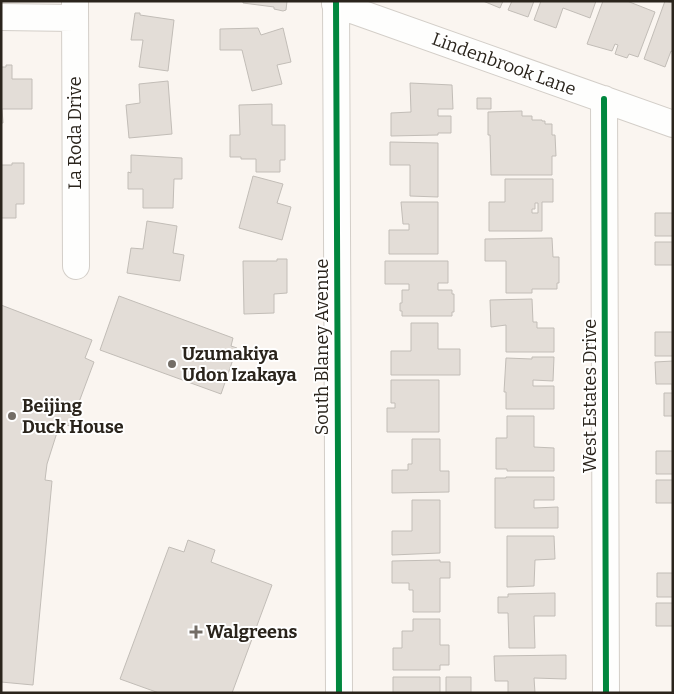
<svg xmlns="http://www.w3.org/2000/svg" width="674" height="694" viewBox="0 0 674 694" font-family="Bitter,serif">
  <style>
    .building { fill: #e3ddd7; stroke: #c2bdb7; fill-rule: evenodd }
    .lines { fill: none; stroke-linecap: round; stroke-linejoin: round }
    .minor-casing { stroke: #d3cec8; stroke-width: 28 }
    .minor { stroke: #fefefd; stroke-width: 26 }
    .cycleway-casing { stroke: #fff; stroke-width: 9 }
    .cycleway { stroke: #00873e; stroke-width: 6 }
    .poi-dot { fill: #736d66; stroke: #fff; stroke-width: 2 }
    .labels { text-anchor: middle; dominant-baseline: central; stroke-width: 4; stroke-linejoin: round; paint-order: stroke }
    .street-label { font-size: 18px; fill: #2a241c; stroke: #fff }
    .poi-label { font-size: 18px; font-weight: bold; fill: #2a241c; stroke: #fff; text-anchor: start }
  </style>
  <rect width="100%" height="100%" fill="#faf5f0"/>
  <path class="building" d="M243,1h44l-1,9 -3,1 -9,-2v-2l-31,-4z
    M483,1h20l-3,7z
    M512,1h22l-6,16 -20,-7z
    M541,1h55l-6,17 -27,-10 -7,20 -22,-8z
    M603,1h24l28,11 -17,45 -9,-3 -2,4 -12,-4 3,-9 -3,-1 -3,7 -25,-7z
    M665,1l8,2v49l-2,-1 -6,16 -21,-8z
    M135,13h5v2l34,5 -6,51 -29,-4 4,-27h-12z
    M258,28l3,7 22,-7 8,34 -14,3 5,19 -30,7 -10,-41h-22v-21z
    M6,65h6v14h20v30h-30l1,14h-2v-56h5z
    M168,81l4,53 -43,4 -3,-33 14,-2 -1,-19z
    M410,83l42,2 1,24h-15v7h13v17h-13v2l-47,1v-23l20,-1z
    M477,98h14v11h-14z
    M272,104v21h13v35h-5v12h-24v-13h-15v-2h-11v-22h10l-1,-30z
    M522,111v5h10v4h10v1h3v3h7v11h3l1,21h-4v19h-61l-1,-40h-2v-23z
    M390,142l48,1v54l-28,-1v-31h-20z
    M131,155l51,3v21h-8l-1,29h-30v-19h-15v-17l3,1z
    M12,163h12v41h-8v14h-15v-53h11z
    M253,176l30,8 -6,19 14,4 -9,33 -43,-12z
    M505,179h48v23h-11v29h-53v-29h16zM535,203h3v10h-6v-4h3z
    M401,202h37v52h-49v-24h20v-6h-6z
    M655,213h18v23h-18z
    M147,221l30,5 -4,27 11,2 -4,26 -53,-8 4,-25 12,1z
    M552,238l1,19h6v26h-2v6h-25v4h-26v-32h-21v-22z
    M655,242h18v23h-18z
    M277,259h10v34l-13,1v19l-30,1 -1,-53h34z
    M385,261h63v22h-10v7h14v4h2v18h-2v4h-50v-5h-2v-8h2v-13h7v-6h-24z
    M119,296l114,42 -2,8 6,2 -16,46 -121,-44z
    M532,299l1,23h4v6h17v24h-48v-27l-15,2 -1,-27z
    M1,305l91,35 -7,18 9,4 -24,64 -10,-3 -13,41 -2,16 7,1 -19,204 -32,-3z
    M411,323h27v26h22v26h-69v-24h20z
    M655,332h18v24h-18z
    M532,357h22l-1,24 -20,-1v6h21v23h-48v-17h-2l2,-34 26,1z
    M673,361v29h-1v-6h-16l-1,-22z
    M391,380h48v52h-52v-24h8v-5h-4z
    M664,393h9v23h-9z
    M507,416h27v31l20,1v23h-47v-2h-11v-31h11z
    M412,439h28v32h9v21l-57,1v-23h16v-6h4z
    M656,451h17v23h-17z
    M506,477h48v23h-20v8l24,-1v21h-63v-50h11z
    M656,480h17v23h-17z
    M412,500h28v53l-48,2v-24h20z
    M507,536h47l1,23 -20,1 -1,26 -27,1z
    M188,540l27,10 -4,12 61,23 -40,108h-73l-39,-14 49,-132 15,5z
    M440,560v2h10v16h-10v34h-27v-22h-4v-7h-17v-22z
    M657,573h16v24h-16z
    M555,593v23h-21l1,32h-26l-1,-35h-10v-16h10v-3z
    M656,603h17v23h-17z
    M413,619h27v26h9v20h-9v5h-47v-22h9v-17h11z
    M566,655v24l-32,-1 1,15h-27v-12h-13l-1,-25z
    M393,677h47v16h-47z
    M446,677h25v16h-25z"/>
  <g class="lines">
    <g class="minor-casing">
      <path id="minor" d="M75,1l1,265
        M336,1l3,692
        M335,4l338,120
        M1,17l73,1
        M604,99l2,594"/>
    </g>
    <use href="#minor" class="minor"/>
    <g class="cycleway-casing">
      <path id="cycleway" d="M336,1l3,692
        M604,99l2,594"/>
    </g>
    <use href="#cycleway" class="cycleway"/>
  </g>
  <g class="poi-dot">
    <circle cx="172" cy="364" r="5"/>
    <circle cx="12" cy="416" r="5"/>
    <path d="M193.5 624.5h5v5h5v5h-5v5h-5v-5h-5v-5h5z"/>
  </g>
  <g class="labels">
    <g class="street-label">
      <text transform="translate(504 64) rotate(20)">Lindenbrook Lane</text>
      <text transform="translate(75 133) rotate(-90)">La Roda Drive</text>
      <text transform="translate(322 347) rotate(-90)">South Blaney Avenue</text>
      <text transform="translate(590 396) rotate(-90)">West Estates Drive</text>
    </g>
    <g class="poi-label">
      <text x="182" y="354">Uzumakiya<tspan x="182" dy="21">Udon Izakaya</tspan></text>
      <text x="22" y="406">Beijing<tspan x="22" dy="21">Duck House</tspan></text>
      <text x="206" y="632">Walgreens</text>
    </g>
  </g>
  <rect width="674" height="694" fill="none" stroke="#2a241c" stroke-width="5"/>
</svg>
